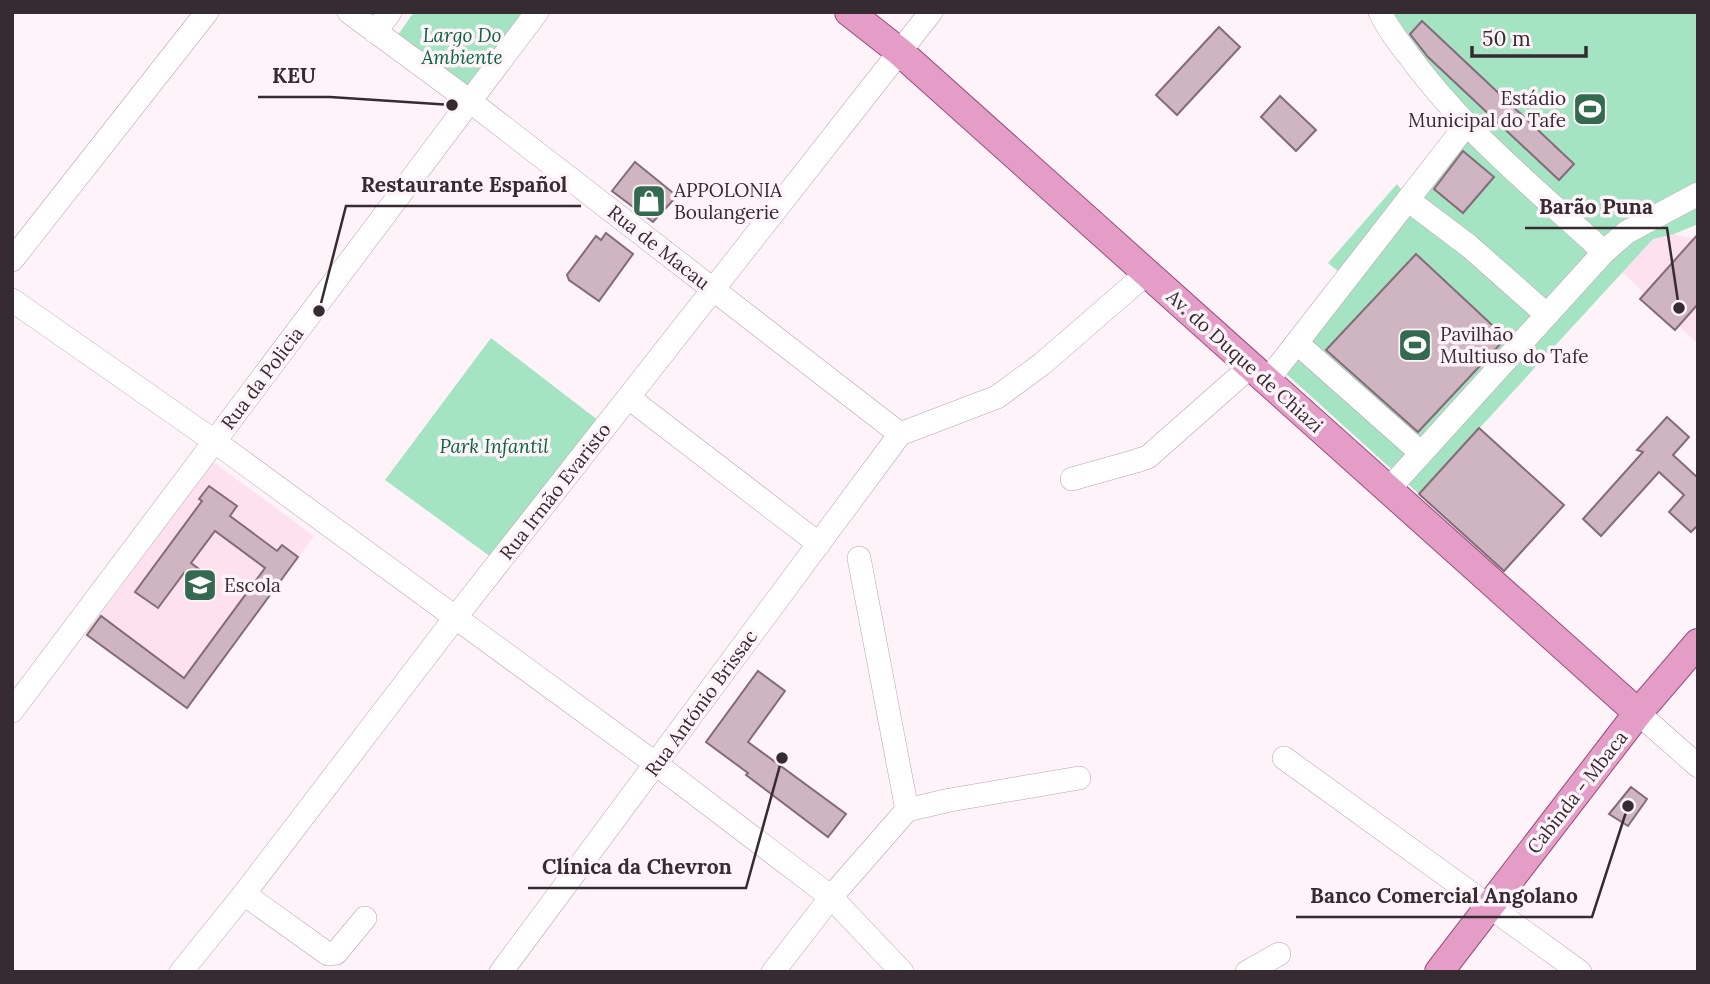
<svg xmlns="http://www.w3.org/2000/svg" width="1710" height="984" viewBox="0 0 1710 984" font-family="Lora,serif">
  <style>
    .built { fill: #fee1ef }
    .green { fill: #a4e4c2 }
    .building { fill: #cfb4c1; stroke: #846b78; stroke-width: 2 }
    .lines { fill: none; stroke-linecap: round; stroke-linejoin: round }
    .minor-casing { stroke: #bca1ae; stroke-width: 24 }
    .major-casing { stroke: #9b4b79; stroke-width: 30 }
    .minor { stroke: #fff; stroke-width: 23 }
    .major { stroke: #e49dc7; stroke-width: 28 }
    .labels { text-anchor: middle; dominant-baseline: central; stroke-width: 7; stroke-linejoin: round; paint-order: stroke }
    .park-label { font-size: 19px; font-style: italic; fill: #0a6442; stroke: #fef3f8 }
    .poi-label { font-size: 19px; fill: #362b30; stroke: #fef3f8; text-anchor: start }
    .street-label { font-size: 19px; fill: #362b30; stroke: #fef3f8 }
    .leader { fill: none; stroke: #362b30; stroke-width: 2.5 }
    .callout-dot { fill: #362b30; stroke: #fef3f8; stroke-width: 2.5 }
    .callout-label { font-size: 21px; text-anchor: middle; font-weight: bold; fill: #362b30; stroke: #fef3f8; stroke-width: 7; stroke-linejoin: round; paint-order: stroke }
  </style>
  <rect width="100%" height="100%" fill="#fef3f8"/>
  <path class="built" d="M1674,234l20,5 4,-4v109l-76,-72 31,-33z
    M213,462l101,74 -127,172 -101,-74z"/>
  <path class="green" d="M414,12h112l-57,79 -74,-52z
    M1371,12h327v212l-24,10 -21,5 -234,255 -147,-133 72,-85 -16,-13 69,-79 6,8 46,-50 4,-21z
    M491,338l108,83 -108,136 -106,-77z"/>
  <path class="building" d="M1422,21l152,143 -15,16 -131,-123 -18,-23z
    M1219,27l21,20 -63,68 -21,-20z
    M1280,96l36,34 -20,21 -35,-34z
    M1463,151l31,26 -31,36 -29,-24z
    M635,162l42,34 -24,26 -41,-31z
    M606,233l27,21 -34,47 -30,-21 -2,-5 29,-39 5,4z
    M1698,234v70l-23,26 -35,-31z
    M1416,254l90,84 -88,94 -92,-82z
    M1667,417l22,20 -16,18 25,23v47l-7,7 -22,-20 15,-17 -25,-23 -58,64 -18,-17 60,-67 -6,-2z
    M1479,428l85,77 -60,66 -85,-77z
    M209,486l28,20 -7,10 47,35 5,-6 16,12 -111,151 -100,-73 14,-19 83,62 81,-110 -50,-37 -24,32 12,9 -7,10 -12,-9 -26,35 -23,-16 67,-91 -3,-2z
    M758,671l27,20 -37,51 98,72 -18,23 -82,-62 2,-2 -42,-31z
    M1631,787l16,12 -19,27 -19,-12z"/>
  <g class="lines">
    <g class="minor-casing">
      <path id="minor" d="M349,12l122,90 429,332
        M1380,12c8,17 19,31 30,45 54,74 127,133 194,195
        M375,32l15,-20
        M1408,200l61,46 78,69
        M12,260l195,-248
        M12,300l202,141 442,323 175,133 71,75
        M1297,343l124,110
        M1267,381l199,-256
        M629,398l190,146
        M900,434l97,-37 45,-33 105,-91
        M1072,479l64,-18 12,-4 103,-91
        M1388,490l216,-238 23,-20 71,-38
        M859,558l48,252
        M12,711l525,-699
        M1638,713l60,53
        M1284,758l296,214
        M244,894l84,60 8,-1 29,-35
        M181,972l63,-78 211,-276 476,-606
        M501,972l399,-538
        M773,972l58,-75 76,-87 43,-10 129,-22
        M1247,972l32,-18"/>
    </g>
    <g class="major-casing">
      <path id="major" d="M849,12l51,40 738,661
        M1439,972l199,-259 60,-70"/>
    </g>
    <use href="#minor" class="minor"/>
    <use href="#major" class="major"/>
  </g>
  <defs>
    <g id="stadium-square" transform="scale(1.75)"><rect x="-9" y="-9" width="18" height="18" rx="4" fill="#346a50" stroke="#fef3f8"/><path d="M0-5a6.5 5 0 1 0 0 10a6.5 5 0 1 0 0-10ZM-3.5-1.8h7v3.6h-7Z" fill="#fff"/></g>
    <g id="shop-square" transform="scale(1.75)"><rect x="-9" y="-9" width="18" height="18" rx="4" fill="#346a50" stroke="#fef3f8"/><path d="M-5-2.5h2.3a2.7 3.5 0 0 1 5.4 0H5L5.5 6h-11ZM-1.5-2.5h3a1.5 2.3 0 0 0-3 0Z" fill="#fff"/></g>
    <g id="school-square" transform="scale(1.75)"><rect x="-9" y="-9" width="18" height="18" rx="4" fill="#346a50" stroke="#fef3f8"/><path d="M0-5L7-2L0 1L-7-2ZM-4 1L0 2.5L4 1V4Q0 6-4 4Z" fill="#fff"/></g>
  </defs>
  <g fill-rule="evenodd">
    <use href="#stadium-square" x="1590" y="109"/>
    <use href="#shop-square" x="649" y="201"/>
    <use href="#stadium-square" x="1415" y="345"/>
    <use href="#school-square" x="200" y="585"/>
  </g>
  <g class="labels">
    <g class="park-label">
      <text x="462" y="35">Largo Do<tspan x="462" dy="22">Ambiente</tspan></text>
      <text x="494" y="446">Park Infantil</text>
    </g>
    <g class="poi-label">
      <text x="1566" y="98" text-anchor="end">Estádio<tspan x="1566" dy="22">Municipal do Tafe</tspan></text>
      <text x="674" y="190">APPOLONIA<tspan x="674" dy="22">Boulangerie</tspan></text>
      <text x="1440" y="334">Pavilhão<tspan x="1440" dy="22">Multiuso do Tafe</tspan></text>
      <text x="224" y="585">Escola</text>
    </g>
    <g class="street-label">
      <text transform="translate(659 247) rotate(38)">Rua de Macau</text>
      <text transform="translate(1245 361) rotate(42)">Av. do Duque de Chiazi</text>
      <text transform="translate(262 378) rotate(-53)">Rua da Policia</text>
      <text transform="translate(555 491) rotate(-52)">Rua Irmão Evaristo</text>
      <text transform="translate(701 703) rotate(-54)">Rua António Brissac</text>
      <text transform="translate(1577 792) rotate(-52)">Cabinda - Mbaca</text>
    </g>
  </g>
  <path class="leader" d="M452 105L330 97H258M319 311L346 206H581M1679 308L1667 228H1525M782 758L746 888H528M1628 806L1592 917H1296"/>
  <g class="callout-dot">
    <circle cx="452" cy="105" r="7"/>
    <circle cx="319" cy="311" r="7"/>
    <circle cx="1679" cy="308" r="7"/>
    <circle cx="782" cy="758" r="7"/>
    <circle cx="1628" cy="806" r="7"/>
  </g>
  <g class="callout-label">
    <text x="294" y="83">KEU</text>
    <text x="464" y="192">Restaurante Español</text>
    <text x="1596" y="214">Barão Puna</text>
    <text x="637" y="874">Clínica da Chevron</text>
    <text x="1444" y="903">Banco Comercial Angolano</text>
  </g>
  <rect width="1710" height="984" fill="none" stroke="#362b30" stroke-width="28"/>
  <path d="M1472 46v10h114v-10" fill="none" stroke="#362b30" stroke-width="3.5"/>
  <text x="1482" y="46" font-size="21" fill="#362b30" stroke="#fef3f8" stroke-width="5" paint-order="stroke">50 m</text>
</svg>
